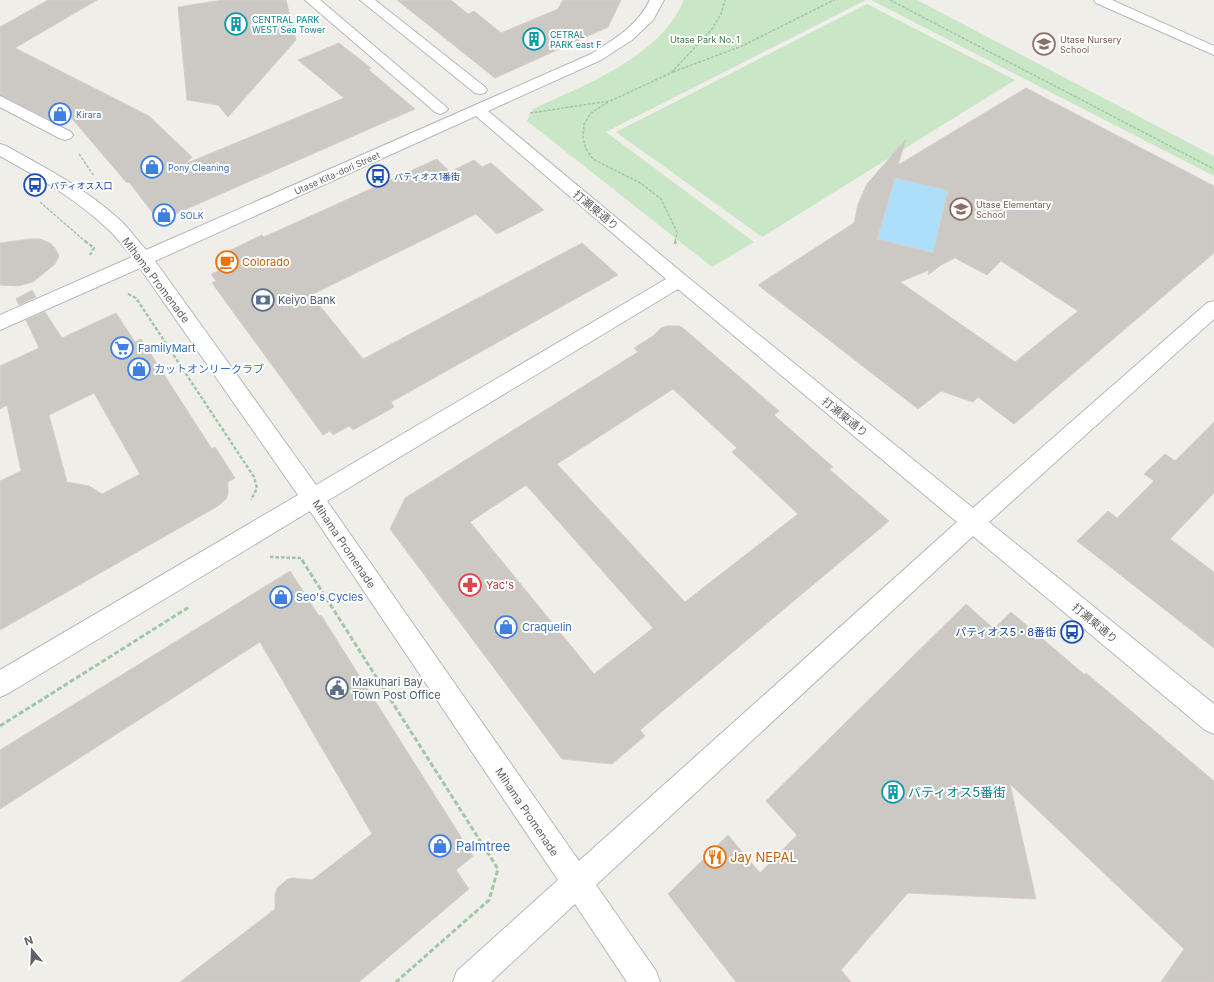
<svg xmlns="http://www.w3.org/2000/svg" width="1214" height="982" viewBox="0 0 1214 982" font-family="Inter,'Noto Sans JP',sans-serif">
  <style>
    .green { fill: #c9e6c6 }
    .water { fill: #aedffa }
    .building { fill: #ccc9c4; stroke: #d5cfc6; fill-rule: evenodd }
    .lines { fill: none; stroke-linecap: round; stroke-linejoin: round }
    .minor-casing { stroke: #b5b8bb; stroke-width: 2 }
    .path-far2 { stroke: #a0c7a8; stroke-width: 1.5; stroke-dasharray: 3 1.5; stroke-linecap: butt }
    .path-far1 { stroke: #a0c7a8; stroke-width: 2.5; stroke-dasharray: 3.5 2; stroke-linecap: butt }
    .path { stroke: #a0c7a8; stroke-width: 3; stroke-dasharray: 5 2.5; stroke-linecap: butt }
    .minor { fill: #fff; fill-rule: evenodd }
    .labels { text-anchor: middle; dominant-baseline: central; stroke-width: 4; stroke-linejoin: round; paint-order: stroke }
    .far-culture-label { font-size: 9px; fill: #0d838f; stroke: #fff; text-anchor: start }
    .far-park-label { font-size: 9px; fill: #3d833b; stroke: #fff }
    .far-education-label { font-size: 9px; fill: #785e54; stroke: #fff; text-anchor: start }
    .far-shop-label { font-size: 9px; fill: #366cbe; stroke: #fff; text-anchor: start }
    .far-street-label { font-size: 9px; fill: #5f6367; stroke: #fff }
    .far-transit-label { font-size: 9px; fill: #164399; stroke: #fff; text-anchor: start }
    .street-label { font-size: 11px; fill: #5f6367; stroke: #fff }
    .food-label { font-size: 11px; fill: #c56008; stroke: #fff; text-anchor: start }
    .service-label { font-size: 11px; fill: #4e5e75; stroke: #fff; text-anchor: start }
    .shop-label { font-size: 11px; fill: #366cbe; stroke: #fff; text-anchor: start }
    .health-label { font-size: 11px; fill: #be3a42; stroke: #fff; text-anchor: start }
    .transit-label { font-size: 11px; fill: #164399; stroke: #fff; text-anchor: end }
    .near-culture-label { font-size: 13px; fill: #0d838f; stroke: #fff; text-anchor: start }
    .near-shop-label { font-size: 13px; fill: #366cbe; stroke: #fff; text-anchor: start }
    .near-food-label { font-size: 13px; fill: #c56008; stroke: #fff; text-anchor: start }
  </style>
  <rect width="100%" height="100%" fill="#f0eee8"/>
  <path class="green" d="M684,0h182l-260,132 148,110 -42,25 -185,-146 6,-12c52,-24 127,-52 151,-109z
    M871,0h46l297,156v20z
    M867,4l148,76 -253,157 -146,-105z"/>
  <path class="water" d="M895,178l53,11 -15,64 -56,-14z"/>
  <path class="building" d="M48,0h49l-82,48 134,68 43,41 -7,7 159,-66 -46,-38 41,-17 32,25 -2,2 46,39 -256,112 -30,-39 -2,1 -59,-69 -14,8 -54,-27v-68z
    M223,0h63l10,40 -68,77 -10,-12 -31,-5 -9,-93z
    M397,0h54l17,14 6,-3 27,22 57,-24 5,-9h58l-13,27 -113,51z
    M1026,88l188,98v67l-200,171 -36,-27 -5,5 -32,-11 -23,18 -160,-124 96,-62 4,-19 9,-20 39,-45 -8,26zM895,178l53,12 -15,63 -56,-14zM955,258l32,17 14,-14 77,50 -63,51 -115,-80 29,-12 -1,5 13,-10z
    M437,159l13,13 24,-12 8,7 9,-4 53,47 -47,24 -21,-20 -165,81 52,64 219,-116 36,32 -227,127 3,5 -41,23 -4,-4 -16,9 -3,-4 -7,4 -111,-152 4,-2 -5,-7 7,-3 -2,-14 46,-22 2,2z
    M29,239h11l10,4 5,5 4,8 -4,8 -22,18 -15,4 -18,-1v-42z
    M32,290l4,7 -17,8 -3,-6z
    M45,312l17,26 54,-25 19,29 6,-3 71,110 3,-2 20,31 -7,4v12l-2,5 -8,7 -218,124v-149l21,-10 -14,-66 -7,4v-43l39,-18 -13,-28zM94,393l46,81 -38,20 -13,-8 -22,-4 -18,-67z
    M667,326h12l4,2 96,83 -5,4 59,52 -4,2 60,52 -249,209 5,6 -33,28 -50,-5 -172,-230 15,-31 233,-146 -4,-4 19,-12 8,-8zM673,389l64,59 -5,4 66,62 -113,88 -128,-138zM526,485l127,143 -59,46 -124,-152z
    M1214,422v71l-44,46 44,33v76l-137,-107 31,-30 9,7 37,-37 -10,-7 21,-20 10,7z
    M290,571l29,45 2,-1 152,241 -17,14 13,19 -110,93h-179l95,-73v-14l2,-7 11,-9 5,-1 19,2 60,-46 -112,-192 -260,167v-59z
    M966,604l28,25 17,-17 74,63 1,-2 128,108v201h-53l23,-33 -174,-165 26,115 -128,-6 -67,77 10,12h-115l-68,-88 60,-59 32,38 37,-38 -31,-34z"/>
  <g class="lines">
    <g class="minor-casing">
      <path id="minor" d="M305,0h15l125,106 3,3 -3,3 -5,2 -5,-2z
        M360,0h15l110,87 2,3 -2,3 -5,1 -5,-1z
        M650,0h14l-11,20 -21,20 -31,20 -113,51 197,164 288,233 234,-205 7,-2v18l-225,203 225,182v30l-9,-4 -232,-194 -377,349 60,86 4,11h-33l-52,-78 -84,78h-38l4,-11 101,-91 -248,-369 -301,182 -9,4v-27l298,-175 -158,-227 -140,62v-15l132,-58c-7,-9 -14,-18 -22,-26 -32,-31 -72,-54 -110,-75v-12l6,2c40,22 82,44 116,76 9,9 16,19 24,28l445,-196c25,-16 45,-27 59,-54zM476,116l190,163 -350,206 -161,-224zM678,289l279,233 -378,339 -252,-360z
        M1094,0h18l102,46v9l-118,-52z
        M0,96l71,36 2,3 -2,3 -6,2 -6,-2 -59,-31z"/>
    </g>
    <path class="path-far2" d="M890,0l324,169
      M673,72l69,-26 92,-46
      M608,102l-17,11 -7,11 -1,14 3,11 7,10 49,25 19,15 16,33 -2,10
      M530,113l80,-12 61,-28 41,-44 9,-15 4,-14
      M79,154l15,22
      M40,202l46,40"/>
    <path class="path-far1" d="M85,241l9,7 -4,7
      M675,244l1,-3
      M128,294l8,4 118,179 3,11 -6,12
      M270,557l31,1 2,3"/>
    <path class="path" d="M302,560l196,309 -9,31 -93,82
      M0,726l189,-119"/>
    <use href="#minor" class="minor"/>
  </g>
  <defs>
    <g id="building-ring" transform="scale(1.15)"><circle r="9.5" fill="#fff" stroke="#0f9aa8" stroke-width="1.5"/><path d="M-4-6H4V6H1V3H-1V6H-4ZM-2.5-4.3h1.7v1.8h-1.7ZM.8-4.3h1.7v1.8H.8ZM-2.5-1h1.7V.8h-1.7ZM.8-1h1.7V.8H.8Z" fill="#0f9aa8"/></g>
    <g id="school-ring" transform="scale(1.15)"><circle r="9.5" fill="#fff" stroke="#8d6e63" stroke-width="1.5"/><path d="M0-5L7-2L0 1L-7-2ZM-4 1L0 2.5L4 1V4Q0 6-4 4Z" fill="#8d6e63"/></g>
    <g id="shop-ring" transform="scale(1.15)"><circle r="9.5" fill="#fff" stroke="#3f7fe0" stroke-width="1.5"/><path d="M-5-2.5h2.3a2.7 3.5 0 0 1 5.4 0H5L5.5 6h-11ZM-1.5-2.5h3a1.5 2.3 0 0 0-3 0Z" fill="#3f7fe0"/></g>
    <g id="bus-ring" transform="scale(1.15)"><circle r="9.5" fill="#fff" stroke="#1a4fb4" stroke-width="1.5"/><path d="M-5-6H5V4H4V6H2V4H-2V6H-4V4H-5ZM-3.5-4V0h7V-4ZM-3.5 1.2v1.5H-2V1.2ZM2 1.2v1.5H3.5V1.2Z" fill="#1a4fb4"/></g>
    <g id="cafe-ring" transform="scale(1.15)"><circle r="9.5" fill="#fff" stroke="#e8710a" stroke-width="1.5"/><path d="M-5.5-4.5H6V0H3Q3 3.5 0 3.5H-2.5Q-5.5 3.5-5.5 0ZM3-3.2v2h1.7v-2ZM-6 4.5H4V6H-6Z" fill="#e8710a"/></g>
    <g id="bank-ring" transform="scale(1.15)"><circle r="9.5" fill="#fff" stroke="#5c6f8a" stroke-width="1.5"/><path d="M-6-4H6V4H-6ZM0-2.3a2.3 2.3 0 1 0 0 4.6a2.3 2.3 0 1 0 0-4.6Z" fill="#5c6f8a"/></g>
    <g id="supermarket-ring" transform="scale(1.15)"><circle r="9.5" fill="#fff" stroke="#3f7fe0" stroke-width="1.5"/><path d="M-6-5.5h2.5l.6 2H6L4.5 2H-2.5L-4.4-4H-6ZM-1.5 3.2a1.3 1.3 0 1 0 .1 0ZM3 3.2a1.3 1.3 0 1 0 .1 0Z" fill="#3f7fe0"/></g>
    <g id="pharmacy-ring" transform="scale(1.15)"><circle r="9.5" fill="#fff" stroke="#e0444e" stroke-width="1.5"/><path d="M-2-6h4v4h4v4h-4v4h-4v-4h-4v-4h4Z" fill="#e0444e"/></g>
    <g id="civic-ring" transform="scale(1.15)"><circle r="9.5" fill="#fff" stroke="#5c6f8a" stroke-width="1.5"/><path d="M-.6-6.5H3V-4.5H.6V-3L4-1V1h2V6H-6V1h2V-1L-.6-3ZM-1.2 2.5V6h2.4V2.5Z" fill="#5c6f8a"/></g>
    <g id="restaurant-ring" transform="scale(1.15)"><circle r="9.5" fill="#fff" stroke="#e8710a" stroke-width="1.5"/><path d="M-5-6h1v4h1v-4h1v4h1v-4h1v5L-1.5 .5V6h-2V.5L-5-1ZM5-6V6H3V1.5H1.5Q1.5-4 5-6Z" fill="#e8710a"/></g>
  </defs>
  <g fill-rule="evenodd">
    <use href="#building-ring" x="236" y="24"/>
    <use href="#building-ring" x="534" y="39"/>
    <use href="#school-ring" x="1044" y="44"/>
    <use href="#shop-ring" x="60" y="114"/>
    <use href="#shop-ring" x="152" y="167"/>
    <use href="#bus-ring" x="378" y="176"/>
    <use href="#bus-ring" x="35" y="185"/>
    <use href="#school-ring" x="961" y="209"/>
    <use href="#shop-ring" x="164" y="215"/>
    <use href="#cafe-ring" x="227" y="262"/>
    <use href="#bank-ring" x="263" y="300"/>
    <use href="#supermarket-ring" x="122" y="348"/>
    <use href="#shop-ring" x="139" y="369"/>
    <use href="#pharmacy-ring" x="470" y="585"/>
    <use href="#shop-ring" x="281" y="597"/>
    <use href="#shop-ring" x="506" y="627"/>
    <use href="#bus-ring" x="1072" y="632"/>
    <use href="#civic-ring" x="337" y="688"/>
    <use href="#building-ring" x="893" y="792"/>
    <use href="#shop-ring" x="440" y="846"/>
    <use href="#restaurant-ring" x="715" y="857"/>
  </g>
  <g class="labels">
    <g class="far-culture-label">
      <text x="252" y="19">CENTRAL PARK<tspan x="252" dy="10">WEST Sea Tower</tspan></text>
      <text x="550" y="34">CETRAL<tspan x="550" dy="10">PARK east F</tspan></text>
    </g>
    <g class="far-park-label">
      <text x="705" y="39">Utase Park No. 1</text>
    </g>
    <g class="far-education-label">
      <text x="1060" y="39">Utase Nursery<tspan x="1060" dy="10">School</tspan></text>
      <text x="976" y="204">Utase Elementary<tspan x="976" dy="10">School</tspan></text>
    </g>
    <g class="far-shop-label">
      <text x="76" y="114">Kirara</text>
      <text x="168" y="167">Pony Cleaning</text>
      <text x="180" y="215">SOLK</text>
    </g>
    <g class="far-street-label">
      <text transform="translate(337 173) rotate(-24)">Utase Kita-dori Street</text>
    </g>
    <g class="far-transit-label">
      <text x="394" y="176">パティオス1番街</text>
      <text x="50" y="185">パティオス入口</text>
    </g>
    <g class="street-label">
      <text transform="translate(596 210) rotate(40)">打瀬東通り</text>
      <text transform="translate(156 280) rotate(53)">Mihama Promenade</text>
      <text transform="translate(845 417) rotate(39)">打瀬東通り</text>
      <text transform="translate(344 544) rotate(56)">Mihama Promenade</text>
      <text transform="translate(1095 623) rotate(40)">打瀬東通り</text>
      <text transform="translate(527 812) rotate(56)">Mihama Promenade</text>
    </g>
    <g class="food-label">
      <text x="242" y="262">Colorado</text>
    </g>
    <g class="service-label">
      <text x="278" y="300">Keiyo Bank</text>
      <text x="352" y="682">Makuhari Bay<tspan x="352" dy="13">Town Post Office</tspan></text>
    </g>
    <g class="shop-label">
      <text x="138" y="348">FamilyMart</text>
      <text x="154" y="369">カットオンリークラブ</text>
      <text x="296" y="597">Seo's Cycles</text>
      <text x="522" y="627">Craquelin</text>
    </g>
    <g class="health-label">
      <text x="486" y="585">Yac's</text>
    </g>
    <g class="transit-label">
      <text x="1056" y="632">パティオス5・8番街</text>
    </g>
    <g class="near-culture-label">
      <text x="908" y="792">パティオス5番街</text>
    </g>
    <g class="near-shop-label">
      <text x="456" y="846">Palmtree</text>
    </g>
    <g class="near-food-label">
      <text x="730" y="857">Jay NEPAL</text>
    </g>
  </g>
  <g transform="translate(32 950) rotate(341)" stroke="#ffffff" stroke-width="3" paint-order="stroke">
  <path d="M0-3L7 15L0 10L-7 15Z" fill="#5f6367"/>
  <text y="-6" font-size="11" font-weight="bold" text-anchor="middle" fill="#5f6367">N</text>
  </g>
</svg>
